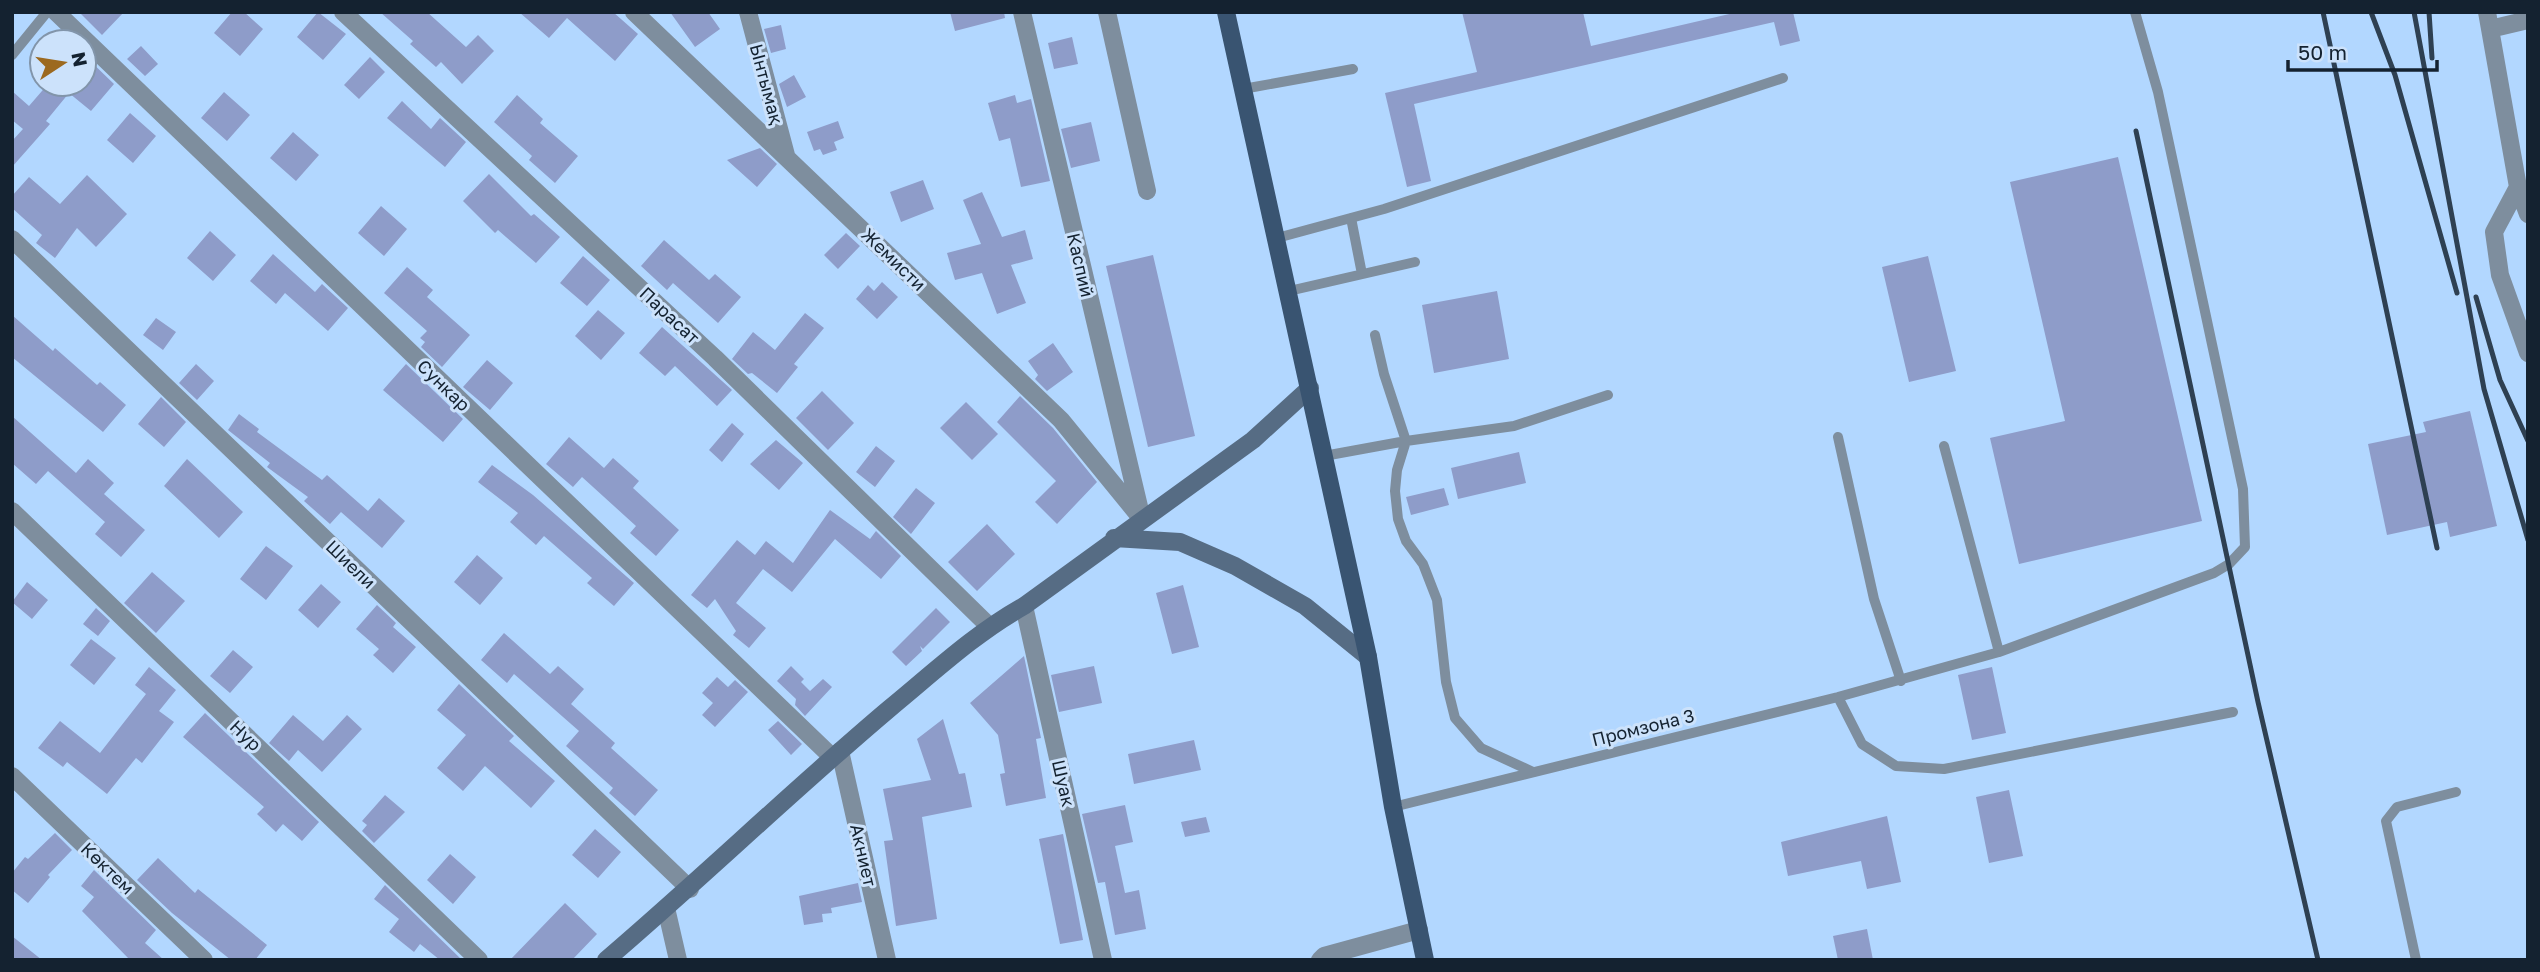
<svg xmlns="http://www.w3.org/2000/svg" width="2540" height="972" viewBox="0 0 2540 972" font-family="'Golos Text',sans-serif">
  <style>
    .building { fill: #8e9cc9 }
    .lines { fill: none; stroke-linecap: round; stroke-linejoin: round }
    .lane { stroke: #7e8e9e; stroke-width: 10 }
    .street { stroke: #7e8e9e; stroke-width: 18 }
    .secondary { stroke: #566c84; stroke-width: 18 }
    .primary { stroke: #395471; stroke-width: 18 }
    .rail { stroke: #2e4052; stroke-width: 5 }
    .labels { text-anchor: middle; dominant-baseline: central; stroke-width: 6; stroke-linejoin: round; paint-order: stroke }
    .street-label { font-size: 18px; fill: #142230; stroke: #cce2fb }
  </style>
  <rect width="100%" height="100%" fill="#b2d7ff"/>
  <path class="building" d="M79,12h45l-22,23z
    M232,12h12l19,17 -23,27 -26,-23z
    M318,12l28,22 -23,26 -26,-23z
    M380,12h47l39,35 12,-12 16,16 -32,33 -21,-22 -5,5 -26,-23 3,-3z
    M519,12h94l25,22 -23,27 -48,-43 -18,20z
    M670,12h38l12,17 -25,18z
    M950,12h54l1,6 -50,13z
    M1462,12h121l8,34 147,-34h55l7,29 -20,5 -6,-24 -360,82 17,77 -24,6 -22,-94 92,-21z
    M781,25l5,24 -15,4 -7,-24z
    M1072,37l6,27 -24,5 -6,-26z
    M141,46l17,18 -13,12 -18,-17z
    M84,55l30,29 -23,27 -22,-18 -23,28 4,3 -38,43v-26l11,-12 -11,-9v-29l17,15 19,-22h36z
    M370,57l15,15 -26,27 -15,-14z
    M794,75l12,22 -19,10 -8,-23z
    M224,92l26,23 -23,26 -26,-23z
    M517,95l26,24 -3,4 38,33 -23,27 -26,-23 3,-4 -38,-34z
    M1015,95l2,8 14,-4 19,82 -29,6 -11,-49 -11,3 -11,-38z
    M402,101l29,28 9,-11 26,24 -21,25 -58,-49z
    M130,113l26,23 -23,27 -26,-23z
    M838,121l6,17 -10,4 3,8 -14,5 -3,-6 -6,2 -7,-19z
    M1091,122l9,39 -29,7 -10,-39z
    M293,132l26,23 -23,26 -26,-23z
    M760,148l17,16 -20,23 -30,-27z
    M2118,157l84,364 -183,43 -29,-126 75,-17 -55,-239z
    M489,174l42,42 3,-2 26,23 -24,26 -38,-33 -3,3 -32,-32z
    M87,175l40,39 -31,33 -19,-19 -22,30 -19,-15 6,-8 -30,-27v-12l17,-19 31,27z
    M923,180l11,29 -33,13 -11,-30z
    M982,192l20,45 23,-7 8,29 -22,6 15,38 -29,11 -15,-41 -27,7 -8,-27 34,-9 -18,-44z
    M381,206l26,23 -23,27 -26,-23z
    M210,231l26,24 -23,26 -26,-23z
    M846,233l14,13 -22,23 -14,-14z
    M664,240l45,40 6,-6 26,23 -23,26 -45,-40 -6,7 -26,-24z
    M273,254l42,38 7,-8 26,24 -20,23 -43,-38 -9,11 -26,-23z
    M1153,255l42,181 -47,11 -42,-181z
    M583,256l27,24 -23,26 -27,-23z
    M1928,256l28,115 -47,11 -27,-115z
    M407,267l26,23 -6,7 43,38 -28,32 -21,-20 4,-5 -5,-4 7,-7 -43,-38z
    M882,282l16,15 -21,22 -21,-20 12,-14 6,6z
    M1497,291l12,68 -75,14 -12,-68z
    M598,310l27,23 -24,27 -26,-24z
    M805,313l19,15 -30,36 4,3 -21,26 -25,-20 -4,1 -16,-15 21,-27 22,18z
    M12,315l41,36 2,-3 42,37 3,-3 26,23 -23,27 -91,-75z
    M156,318l20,14 -13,18 -20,-15z
    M662,327l70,63 -15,16 -42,-40 -10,10 -26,-23z
    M1053,343l20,29 -26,19 -12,-12 3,-4 -10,-14z
    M487,360l26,23 -23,27 -27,-23z
    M196,364l18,17 -17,19 -18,-17z
    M406,364l57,55 -20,23 -60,-52z
    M822,391l32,32 -26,27 -32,-32z
    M1020,396l33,32 44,54 -40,42 -22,-22 21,-21 -59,-59z
    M161,397l25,25 -22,25 -26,-23z
    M966,402l32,32 -26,26 -32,-32z
    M2470,411l27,115 -47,11 -3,-15 -60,13 -19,-91 58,-12 -3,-10z
    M239,414l20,15 -2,3 65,48 5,-5 41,36 11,-13 26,23 -23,27 -41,-36 -11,12 -26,-23 4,-4 -41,-30 3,-4 -42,-33z
    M12,416l64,57 12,-14 26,24 -10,11 41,36 -24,27 -26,-23 10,-12 -57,-51 -12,13 -24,-21z
    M732,423l12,11 -22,28 -13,-12z
    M569,437l35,31 9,-10 26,23 -6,7 46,42 -23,26 -26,-23 6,-7 -54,-49 -9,10 -27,-23z
    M776,440l27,23 -24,27 -29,-26z
    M876,446l19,15 -20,26 -19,-15z
    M1519,452l7,31 -68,16 -7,-31z
    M187,459l56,53 -24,26 -55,-52z
    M492,465l41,30 101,88 -20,23 -27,-23 5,-5 -48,-42 -8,9 -26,-23 8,-9 -40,-31z
    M916,488l19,15 -24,31 -18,-17z
    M1444,488l5,17 -38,10 -5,-18z
    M830,510l40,29 6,-8 25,25 -20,23 -46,-40 -43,53 -29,-23 -27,34 30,25 -17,20 -16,-13 3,-4 -21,-32 -8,9 -16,-13 46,-55 18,15 11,-14 27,22z
    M987,524l28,30 -38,37 -29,-29z
    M266,546l27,20 -27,34 -26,-21z
    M477,555l26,23 -23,27 -26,-23z
    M152,572l33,29 -29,32 -32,-30z
    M27,582l21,18 -16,19 -20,-17z
    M321,584l20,18 -23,26 -20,-18z
    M1183,585l16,62 -27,7 -16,-61z
    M377,605l19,18 -3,4 23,20 -23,26 -20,-18 6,-6 -23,-20z
    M96,608l14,13 -12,15 -15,-12z
    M936,608l14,14 -27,27 -3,-3 2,5 -16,15 -14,-14z
    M504,633l46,41 8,-8 26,23 -13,15 44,39 -4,5 47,42 -23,26 -26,-23 4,-5 -47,-42 13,-15 -65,-57 -7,9 -26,-23z
    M91,639l25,19 -22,27 -24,-20z
    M233,650l20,17 -23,26 -20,-17z
    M1024,656l17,82 -5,1 10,59 -40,8 -6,-32 5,-1 -7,-38 -28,-32z
    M791,666l13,13 -3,3 9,9 13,-12 9,8 -27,29 -10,-11 1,-6 -19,-18z
    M1094,666l8,37 -43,9 -8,-37z
    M149,667l27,23 -17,21 15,11 -32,41 -6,-5 -29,36 -40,-32 -4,5 -25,-19 22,-27 40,32 46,-59 -11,-9z
    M1992,667l14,66 -34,7 -14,-65z
    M717,677l11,10 7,-7 13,12 -33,35 -13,-12 11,-12 -11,-10z
    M459,684l55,52 -5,5 46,40 -24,27 -46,-42 -22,25 -26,-23 29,-33 -29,-25z
    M205,713l114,109 -17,19 -19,-17 -7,8 -19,-18 7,-7 -81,-70z
    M293,715l30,26 24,-26 15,14 -40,43 -24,-22 -9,11 -20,-18z
    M943,719l16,55 6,-1 7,34 -50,10 15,102 -41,7 -12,-85 9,-1 -10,-51 48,-9 -14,-41z
    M778,721l24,23 -11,11 -23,-25z
    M1194,740l7,30 -67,14 -6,-30z
    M2009,790l14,66 -34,7 -13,-66z
    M385,795l20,17 -31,31 -12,-12 5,-6 -5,-4z
    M1125,805l8,37 -18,4 10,47 14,-3 7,39 -31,6 -10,-53 -7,1 -16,-69z
    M1887,816l14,66 -34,7 -6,-28 -73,15 -7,-34z
    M1206,817l4,15 -25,5 -4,-15z
    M595,829l26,23 -23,26 -26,-23z
    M55,833l17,17 -24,25 2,2 -22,26 -16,-13v-17l13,-16 3,2z
    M1063,834l20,106 -23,4 -21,-105z
    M450,854l26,23 -23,27 -26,-24z
    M158,858l37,35 3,-4 69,56 -12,15h-24l-59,-47 -35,-33z
    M94,870l62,60 -11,13 19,17h-34l-48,-49 12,-14 -13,-11z
    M858,883l4,19 -31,6 1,5 -10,1 1,8 -19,3 -5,-29z
    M385,885l77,75h-22l-20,-16 -6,8 -25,-20 10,-13 -25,-20z
    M565,903l32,31 -25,26h-62z
    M1867,929l6,31h-35l-5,-24z
    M12,936l30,24h-30z"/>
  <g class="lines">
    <path class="lane" d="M12,55l35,-43
      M1243,89l110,-20
      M1351,218l11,56
      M1277,238l107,-29 399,-131
      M1289,291l126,-29
      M1375,335l9,39 22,67 -9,29 -2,21 3,28 8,22 17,23 14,36 9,82 9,36 26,30 52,24
      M1838,437l36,162 27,82
      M1324,456l82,-15 108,-15 94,-31
      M1999,652l215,-79 15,-9 16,-17 -2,-58 -85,-397 -23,-80
      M1838,697l24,47 34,22 48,3 289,-57
      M1393,807l445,-110 161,-45 -55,-206
      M2416,960l-30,-139 11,-14 59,-15"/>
    <path class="street" d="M56,12l776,745
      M343,12l372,346 274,268
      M634,12l427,408 80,98
      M748,12l38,143
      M1022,12l119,503
      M1107,12l40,179
      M2487,12l31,175 -24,45 6,43 28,78
      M2490,29l38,-9
      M2518,187l10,27
      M12,239l678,650
      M12,511l467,449
      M1024,606l79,354
      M840,751l47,209
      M12,776l192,184
      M666,908l12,52
      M1320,960l4,-4 95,-26"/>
    <path class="secondary" d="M1114,538l66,4 55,24 70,40 63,51
      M606,960c96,-82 187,-170 283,-251 44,-36 85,-75 135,-103l229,-166 57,-52"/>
    <path class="primary" d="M1226,12l142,645 25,150 32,153"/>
    <path class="rail" d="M2323,12l114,536
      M2371,12l24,63 62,218
      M2414,12l70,377 44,151
      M2429,12l3,46
      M2136,131l122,571 60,258
      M2476,297l24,83 28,61"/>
  </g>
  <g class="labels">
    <g class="street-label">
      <text transform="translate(767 84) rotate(75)">Ынтымақ</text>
      <text transform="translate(894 259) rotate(44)">Жемисти</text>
      <text transform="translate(1081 265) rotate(77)">Каспий</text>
      <text transform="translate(670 315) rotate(43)">Парасат</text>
      <text transform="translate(444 385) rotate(44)">Сункар</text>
      <text transform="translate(351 564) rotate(44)">Шиели</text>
      <text transform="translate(1643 727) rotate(-14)">Промзона 3</text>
      <text transform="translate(246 735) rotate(44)">Нур</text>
      <text transform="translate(1064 783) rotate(77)">Шуак</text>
      <text transform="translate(864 855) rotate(77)">Акниет</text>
      <text transform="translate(108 868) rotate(44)">Көктем</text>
    </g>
  </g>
  <rect width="2540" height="972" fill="none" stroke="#142230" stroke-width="28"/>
  <g transform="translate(63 63) rotate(78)"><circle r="33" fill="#cce2fb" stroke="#8295aa" stroke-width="2"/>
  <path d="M0-5L12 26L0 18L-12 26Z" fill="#9c691f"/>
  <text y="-10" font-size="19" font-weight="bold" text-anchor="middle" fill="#142230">N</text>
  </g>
  <path d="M2288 60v10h149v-10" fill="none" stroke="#142230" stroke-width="3.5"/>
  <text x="2298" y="60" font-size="21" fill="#142230" stroke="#cce2fb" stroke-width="5" paint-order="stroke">50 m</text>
</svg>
